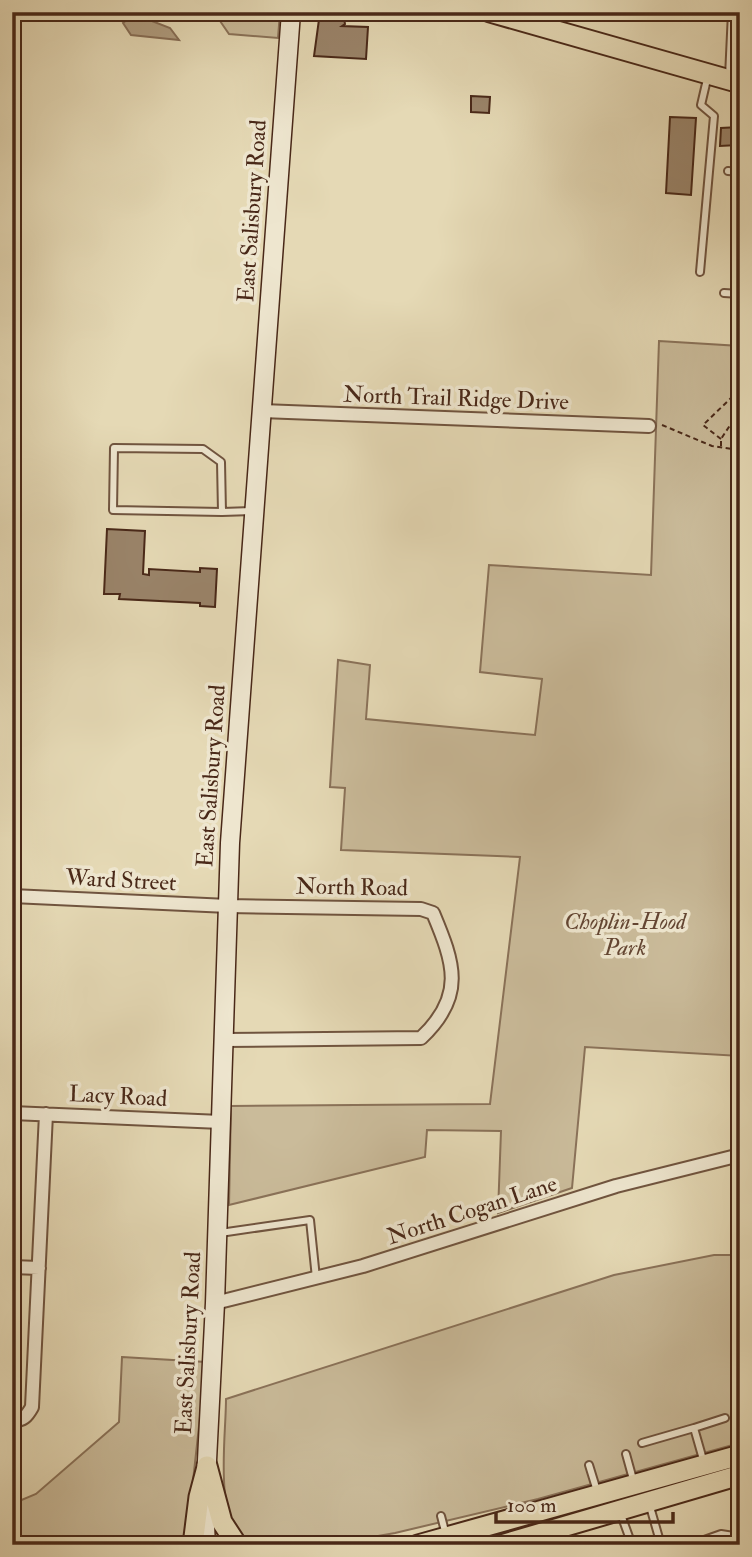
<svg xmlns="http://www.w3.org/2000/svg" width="752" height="1557" viewBox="0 0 752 1557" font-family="'IM FELL Double Pica',serif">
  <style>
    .green { fill: #cabb9a; stroke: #8a7259; stroke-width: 2 }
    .water { fill: #b09d80; stroke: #876e56; stroke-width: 2 }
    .building { fill: #9a846a; stroke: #492818; stroke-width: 2 }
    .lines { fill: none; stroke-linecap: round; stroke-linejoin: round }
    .service-casing { stroke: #70543f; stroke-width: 10 }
    .minor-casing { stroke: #70543f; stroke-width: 16 }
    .secondary-casing { stroke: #492818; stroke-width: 21 }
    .primary-casing { stroke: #492818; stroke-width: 23 }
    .trunk-casing { stroke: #492818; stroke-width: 23 }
    .path { stroke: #492818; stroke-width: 2; stroke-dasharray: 5 3.5; stroke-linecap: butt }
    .service { stroke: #eee6cf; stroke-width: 6 }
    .minor { stroke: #eee6cf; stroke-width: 12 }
    .secondary { stroke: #eee6cf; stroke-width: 18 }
    .primary { stroke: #e5d9b5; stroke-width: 19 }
    .trunk { stroke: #e5d9b5; stroke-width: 19 }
    .labels { text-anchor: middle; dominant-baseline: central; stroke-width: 7; stroke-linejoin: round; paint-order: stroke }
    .street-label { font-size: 23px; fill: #492818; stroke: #eee6cf }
    .park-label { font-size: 23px; font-style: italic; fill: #634532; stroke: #eee6cf }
  </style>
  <rect width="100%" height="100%" fill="#e5d9b5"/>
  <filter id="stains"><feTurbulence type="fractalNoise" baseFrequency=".00286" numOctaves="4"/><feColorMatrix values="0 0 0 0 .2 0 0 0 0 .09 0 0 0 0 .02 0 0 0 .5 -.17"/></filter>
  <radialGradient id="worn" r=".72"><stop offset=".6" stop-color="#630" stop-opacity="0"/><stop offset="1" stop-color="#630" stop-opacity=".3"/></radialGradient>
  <path class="green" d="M196,12h84l-2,26 -49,-4 -11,-16z
    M659,341l81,5v710l-155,-9 -13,141 -74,25 3,-82 -74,-1 -2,27 -196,48 2,-99 259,-2 30,-247 -179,-7 4,-62 -15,-1 8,-127 32,5 -4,54 169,16 7,-56 -62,-7 9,-107 162,10z
    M714,1255h26v188l-202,56 -143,34 -68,12h-80c-34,-29 -21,-104 -21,-146l388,-124z
    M122,1357l84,5 -20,183h-174v-41l24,-10 83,-72z"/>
  <path class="water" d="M134,14l36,14 9,12 -48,-5 -8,-12z"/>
  <path class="building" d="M320,12h23l2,12 -3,2 26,1 -2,32 -52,-3z
    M471,96l19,1 -1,16 -18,-1z
    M670,117l26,1 -5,77 -25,-2z
    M739,127l1,20 -2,-2 -18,1 1,-18z
    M107,529l38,2 -2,43 6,1v-6l51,3v-4l17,1 -2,38 -15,-1v-3l-81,-4 1,-5h-16z"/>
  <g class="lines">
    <g class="service-casing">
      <path id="service" d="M729,77l3,-65
        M728,171l12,1
        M700,272l14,-156 -13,-11 7,-30
        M724,293l16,1
        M222,512l-109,-2 1,-62 89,1 18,13 1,50 30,-1
        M220,1233l90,-13 6,58
        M642,1443l52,-15
        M626,1454l8,29
        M704,1463l-10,-35 31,-10
        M589,1465l8,26
        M649,1503l12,42
        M620,1512l12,33
        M441,1516l5,19
        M690,1545l31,-11 19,3"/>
    </g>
    <g class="minor-casing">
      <path id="minor" d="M262,411l387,15
        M12,896l216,10 193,3 12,4c21,50 33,83 -12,125l-197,2
        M12,1113l209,9
        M12,1267l27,1
        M215,1303l148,-37 253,-80 124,-31
        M12,1420c11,1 15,-4 20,-13l14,-293
        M737,1545l3,-6"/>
    </g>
    <g class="secondary-casing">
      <path id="secondary" d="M206,1480l9,-177 15,-460 61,-831
        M204,1507l2,38"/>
    </g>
    <g class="primary-casing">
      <path id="primary" d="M490,12l250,71"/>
    </g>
    <g class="trunk-casing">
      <path id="trunk" d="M207,1466l15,56 15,23
        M193,1545l6,-48 8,-30
        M418,1545l322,-90
        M501,1545l239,-70"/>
    </g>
    <path class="path" d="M662,425l50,21 28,4
      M721,439l-18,-14 28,-27 9,10
      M721,446v-7l19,-29"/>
    <use href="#service" class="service"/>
    <use href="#minor" class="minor"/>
    <use href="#secondary" class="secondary"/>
    <use href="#primary" class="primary"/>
    <use href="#trunk" class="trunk"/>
  </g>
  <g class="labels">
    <g class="street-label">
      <text transform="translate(252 211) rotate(-86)">East Salisbury Road</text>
      <text transform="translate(456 398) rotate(2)">North Trail Ridge Drive</text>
      <text transform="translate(211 776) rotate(-86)">East Salisbury Road</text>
      <text transform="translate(121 880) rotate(3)">Ward Street</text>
      <text transform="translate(352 887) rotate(1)">North Road</text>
      <text transform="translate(118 1096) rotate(3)">Lacy Road</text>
      <text transform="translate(472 1210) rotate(-18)">North Cogan Lane</text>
      <text transform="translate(188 1343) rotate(-87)">East Salisbury Road</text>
    </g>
    <g class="park-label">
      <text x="625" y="921">Choplin-Hood<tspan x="625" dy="26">Park</tspan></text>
    </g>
  </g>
  <rect width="752" height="1557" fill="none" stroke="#e5d9b5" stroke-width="42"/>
  <rect x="14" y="14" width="724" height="1529" fill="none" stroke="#492818" stroke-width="3.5"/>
  <rect x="21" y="21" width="710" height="1515" fill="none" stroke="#492818" stroke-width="2"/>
  <path d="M496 1512v10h177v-10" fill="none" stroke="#492818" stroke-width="3.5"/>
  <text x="507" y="1512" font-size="21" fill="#492818" stroke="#eee6cf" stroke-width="5" paint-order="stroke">100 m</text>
  <rect width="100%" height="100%" filter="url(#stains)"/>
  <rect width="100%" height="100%" fill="url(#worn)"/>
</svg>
